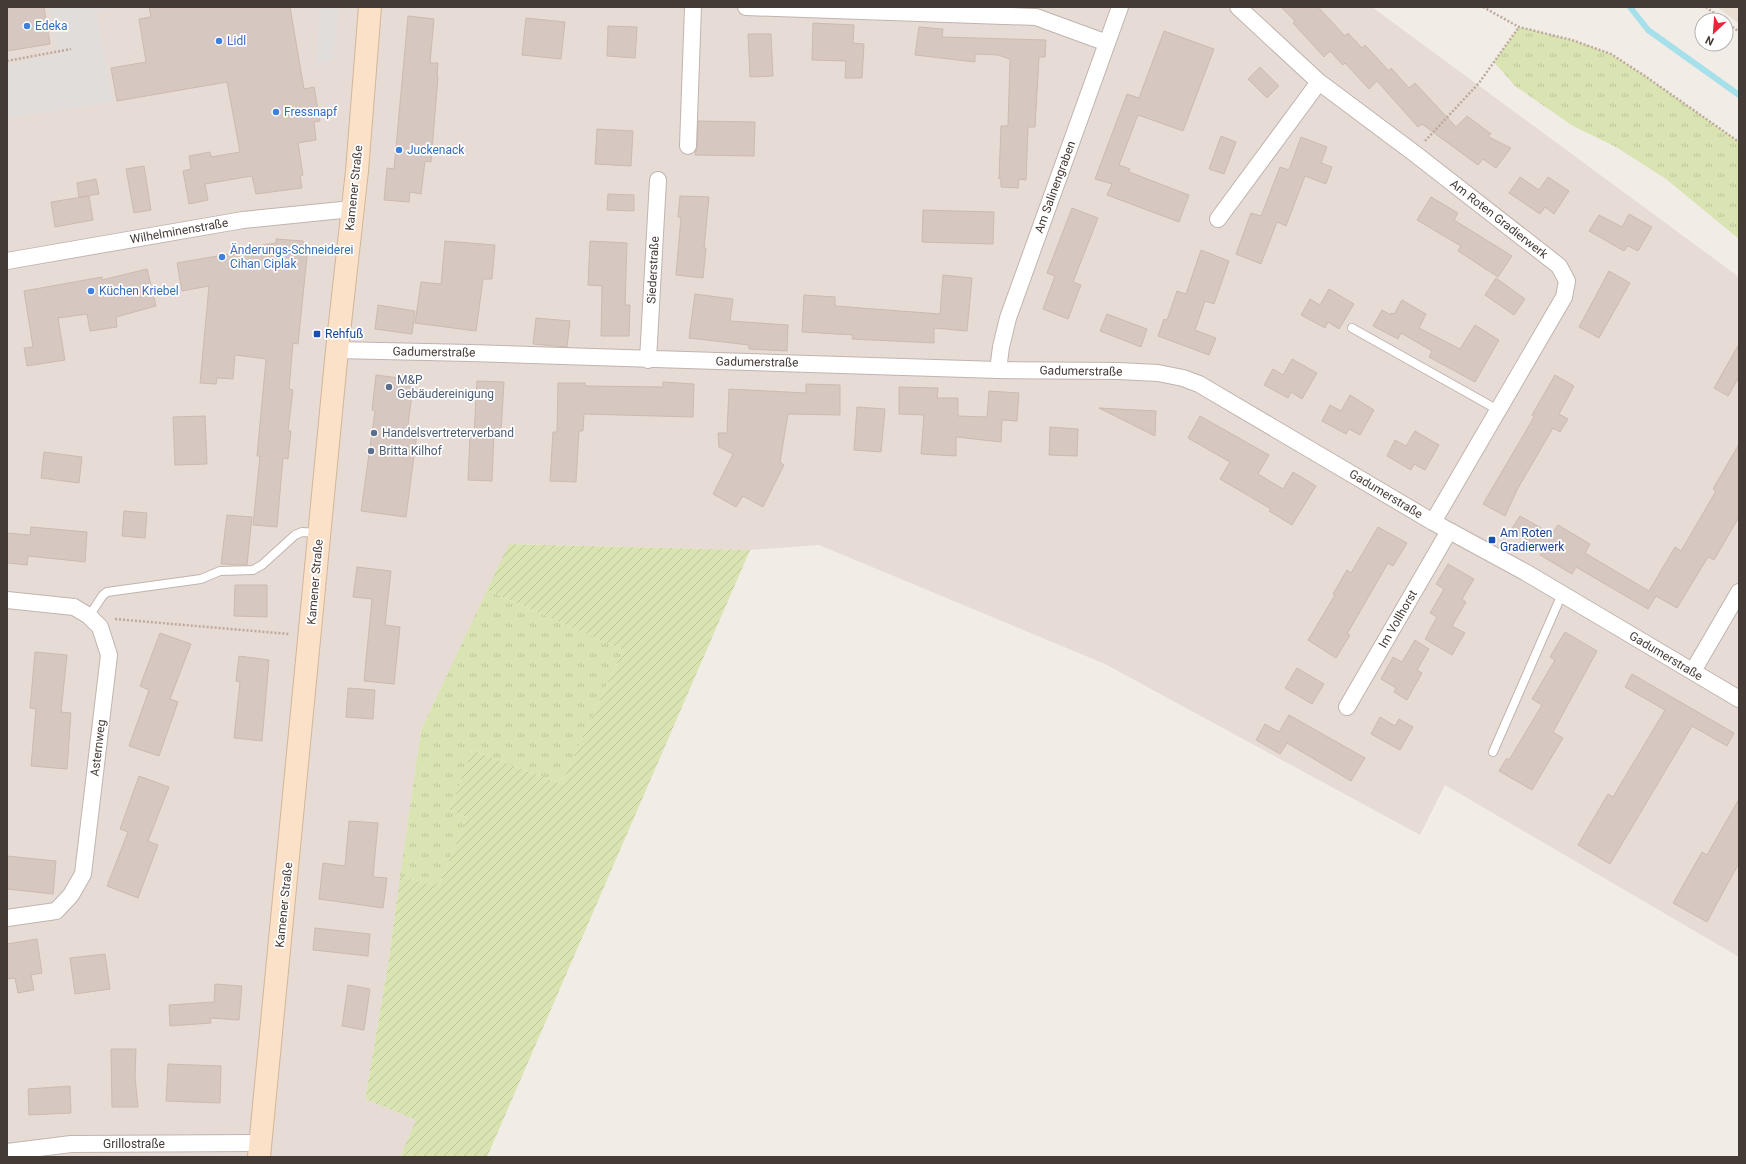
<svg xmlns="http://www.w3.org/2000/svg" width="1746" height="1164" viewBox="0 0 1746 1164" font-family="Roboto,sans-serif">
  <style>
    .residential { fill: #e6dcd5 }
    .education { fill: #eaddd1 }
    .grass { fill: url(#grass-tufts) }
    .garden { fill: url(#garden-furrows) }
    .parking { fill: #e0dddb }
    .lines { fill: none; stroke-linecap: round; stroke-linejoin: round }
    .stream { stroke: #a6e1eb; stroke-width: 6 }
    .building { fill: #d6c7c0; stroke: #cdbab0 }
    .service-casing { stroke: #c0b4ad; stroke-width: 10 }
    .minor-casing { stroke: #c0b4ad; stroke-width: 18 }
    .secondary-casing { stroke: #d2b59b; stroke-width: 24 }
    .path { stroke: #bea99c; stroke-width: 2.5; stroke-dasharray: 2 2; stroke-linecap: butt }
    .service { stroke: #fff; stroke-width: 8 }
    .minor { stroke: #fff; stroke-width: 16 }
    .secondary { stroke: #fbe1c8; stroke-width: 22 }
    .shop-dot { fill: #3f7fe0; stroke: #fff; stroke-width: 1.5 }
    .transit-dot { fill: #1a4fb4; stroke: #fff; stroke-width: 1.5 }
    .service-dot { fill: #5c6f8a; stroke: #fff; stroke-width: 1.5 }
    .labels { text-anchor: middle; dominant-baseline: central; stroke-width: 3.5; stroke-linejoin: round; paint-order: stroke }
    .shop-label { font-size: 12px; fill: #366cbe; stroke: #fff; text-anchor: start }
    .street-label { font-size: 12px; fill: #453b36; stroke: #fff }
    .transit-label { font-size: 12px; fill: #164399; stroke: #fff; text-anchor: start }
    .service-label { font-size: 12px; fill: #4e5e75; stroke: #fff; text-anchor: start }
  </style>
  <defs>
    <pattern id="grass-tufts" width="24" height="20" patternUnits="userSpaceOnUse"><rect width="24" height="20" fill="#dae4b2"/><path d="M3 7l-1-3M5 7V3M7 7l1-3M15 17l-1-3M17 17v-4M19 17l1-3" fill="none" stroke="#bcc49a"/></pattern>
    <pattern id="garden-furrows" width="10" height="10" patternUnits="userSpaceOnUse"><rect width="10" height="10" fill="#dae4b2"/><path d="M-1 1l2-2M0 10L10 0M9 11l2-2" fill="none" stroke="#bcc49a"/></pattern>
  </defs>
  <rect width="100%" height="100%" fill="#f2ece7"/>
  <path class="residential" d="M7,7h1365l367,270v680l-294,-172 -25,50 -315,-171 -286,-119 -69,5 -240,-6 -89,186 -33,235 -23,134 52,21 -17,37h-393z"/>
  <path class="education" d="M1717,7h22l-1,16z"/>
  <path class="grass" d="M1519,27l53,13 39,14 34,22 94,66v97l-73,-60 -50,-32 -43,-21 -58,-40 -21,-24z
    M487,590l136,60 -62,134 -89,-34 -22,60 17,7 -28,68 -39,-8 21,-147z"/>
  <path class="garden" d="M509,544l241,6 -263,607h-87l16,-37 -51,-21 23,-134 12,-88 39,8 28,-68 -17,-7 22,-60 89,34 62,-134 -136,-60z"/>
  <path class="parking" d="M48,7h73l-25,5 17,90 -106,16v-53l52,-11z
    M321,7h18l-6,52 -17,8z"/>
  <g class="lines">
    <path class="stream" d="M1630,7l18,23 91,65"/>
  </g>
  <path class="building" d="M7,7h37l6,37 -43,7z
    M149,7h141l14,82 10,-2 6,34 -6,1 2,18 -18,3 5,32 -3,1 2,12 -46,6 -4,-18 -47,8 3,16 -19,4 -6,-33 8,-2 -2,-13 21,-4 1,5 29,-5 -13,-70 -110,19 -6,-33 35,-6 -7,-43 12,-2z
    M1281,7h37l27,29 3,-3 14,15 3,-3 24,26 2,-3 18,20 6,-5 41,44 11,-11 24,18 -4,2 24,12 -15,20 -13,-9 -5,6 -56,-41 -4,3 -41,-46 -8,8 -24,-26 -2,2 -13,-14 -6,6 -31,-34 2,-2z
    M408,16l26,3 -4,44h8l-1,14h1l-7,85 -6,-1 -4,33 -11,-2 -1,10 -25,-2 3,-32 7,1z
    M526,18l39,4 -4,37 -39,-4z
    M813,23l41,2 -1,18 11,1 -2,34h-17l1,-17 -34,-1z
    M608,26l29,1 -2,31 -28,-2z
    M919,27l24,2 -1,8 104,3 -1,17h-6l-4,70h-7l-2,53 -7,-1 -1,9 -17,-1v-9l-2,1 2,-53h7l2,-67 -12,-4 -23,-1v8l-60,-7z
    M1164,31l50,18 -31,82 -45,-16 -19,50 11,4 -1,3 60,23 -10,27 -72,-27 5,-11 -17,-5 32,-85 12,4z
    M748,34h23l2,42 -23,1z
    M1260,67l19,19 -12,12 -19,-19z
    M698,121l57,1 -1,34 -59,-1 2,-9z
    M597,129l36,2 -2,35 -36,-2z
    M1221,136l15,6 -12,32 -15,-5z
    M1301,137l26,10 -6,16 11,4 -6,17 -21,-8 -19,50 -9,-4 -16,42 -25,-10 15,-41 10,3 19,-49 9,3z
    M144,166l7,44 -17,3 -8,-44z
    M1520,177l19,13 9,-13 21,14 -15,23 -9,-7 -5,7 -31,-21z
    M96,179l3,15 -20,3 -2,-14z
    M608,194l26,1v16l-27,-1z
    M89,196l4,24 -38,7 -4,-25z
    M680,196l29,1 -5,51h2l-3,30 -27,-3 5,-58h-3z
    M1431,197l27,16 -4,7 58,36 -14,21 -40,-26 3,-5 -44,-26z
    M1072,208l26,10 -25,64 8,3 -13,34 -25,-10 12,-33 -8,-3z
    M923,210l71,2 -1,32 -71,-2z
    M1629,214l23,13 -14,24 -10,-5 -4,5 -35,-20 10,-16 23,12z
    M276,239l27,2 5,6 -10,97 -5,-1 -4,46 4,1 -5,41h3l-3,28 -5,-1 -6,69 -24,-2 7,-69h-3l9,-97 -31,-4 -2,24 -16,-1 -1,6 -16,-1 9,-97 -27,5 -5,-28 80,-14 -1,-3 20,-3z
    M445,241l50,4 -3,34h-9l-7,52 -61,-8 6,-41 20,2z
    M590,241l37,2 -2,62h5l-1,31h-28l1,-50 -14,-1z
    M1201,250l28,11 -15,43 -9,-3 -10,29 21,8 -7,17 -51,-19 6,-17 3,1 10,-29 9,3z
    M147,269l9,37 -40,11 1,10 -27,4 -3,-17 -29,4 7,42 -38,6 -3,-18 9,-1 -9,-56 78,-14v3z
    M1609,271l21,12 -31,55 -20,-11z
    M943,275l29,3 -5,53 -33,-3v15l-82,-4 1,-4 -51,-3 2,-37 31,2v9l105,8z
    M1496,278l29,21 -11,16 -29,-20z
    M1329,289l25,15 -15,25 -11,-7 -3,6 -24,-13 9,-16 10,6z
    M695,294l38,5 -3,22 58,4 -1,26 -38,-2v-4l-60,-7z
    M1402,300l24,14 -7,14 41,21 15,-24 24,15 -24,42 -46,-25 3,-6 -31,-18 -3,6 -25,-13 9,-16 9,5v-2l3,1z
    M378,305l37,6 -3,23 -37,-5z
    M1107,314l40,15 -6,18 -41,-16z
    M536,318l34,3 -3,26 -34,-3z
    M1739,344v33l-11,19 -14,-8z
    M1292,359l25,14 -15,26 -11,-7 -3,6 -24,-13 9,-16 10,6z
    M376,375l38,5 -7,52 10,1 -11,84 -45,-6 14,-100 -3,-1z
    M1555,375l19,11 -15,28 9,5 -8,13 -7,-4 -35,60 -13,28 -22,-12 51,-87 -2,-2z
    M477,381l27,1 -3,51 -7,-1 -2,49 -24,-1 2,-46h4z
    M663,382l31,2 -1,33 -109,-3 -1,17h-4l-3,51 -26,-1 3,-49h4l1,-49h27v3l78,1z
    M806,384l34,1v30l-52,-1 -8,48 4,3 -21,42 -20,-11 -7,11 -23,-13 20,-40 -14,-7 -1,-14h9l2,-44 77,4z
    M899,387l39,1 -1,10h21v18l29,1 2,-26 30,2 -2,28 -15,-1 -1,22 -45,-5v19l-35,-2 3,-39 -25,-1z
    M1350,395l24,15 -14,25 -11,-6 -3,5 -24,-13 8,-16 11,6z
    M857,407l28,2 -4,43 -27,-2z
    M1099,408l57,3 -1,25z
    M205,416l2,48 -32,1 -2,-48z
    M1200,416l69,39 -11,19 25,15 10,-17 23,14 -24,39 -23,-14 2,-2 -51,-30 10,-17 -42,-24z
    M1050,427l28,2 -1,27 -28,-1z
    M1415,431l24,14 -14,25 -11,-6 -3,6 -24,-14 8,-16 11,6z
    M1739,444v73l-25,43 -6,-3 -31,51 -21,-12 -8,13 -72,-42 -4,7 -32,-19 3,-5 -32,-20 9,-14 32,18 6,-9 32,19 -5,9 64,38 26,-44 6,4 35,-60 -3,-2z
    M44,452l38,5 -3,26 -38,-5z
    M124,511l23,2 -2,25 -23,-2z
    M227,515l25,2 -5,48 -26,-1z
    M31,527l56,5 -2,30 -57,-6 -1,9 -20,-2v-30l23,2z
    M1378,527l29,16 -14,23 -5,-3 -41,71 3,1 -14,23 -28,-18 27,-45 -2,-1 14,-24 4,3z
    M1448,564l26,15 -12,20 4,3 -14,24 13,7 -13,22 -27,-16 12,-22 -7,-4 14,-24 -8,-5z
    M357,567l34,4 -6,54 15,2 -6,57 -30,-3 8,-82 -19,-2z
    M235,585h32v32l-33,-1z
    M1565,632l32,19 -44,81 10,6 -31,52 -33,-19 8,-13 2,2 33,-55 -10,-6 23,-39 -5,-3z
    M160,633l31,11 -21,55 8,3 -19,54 -30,-10 20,-56 -9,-4z
    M1415,640l14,9 -12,21 5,3 -15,27 -13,-8 2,-4 -15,-9 12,-22 9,5z
    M35,652l32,3 -6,57 10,1 -4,56 -36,-3 5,-57 -6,-1z
    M239,656l30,4 -7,81 -28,-3 6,-56 -4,-1z
    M1297,668l27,16 -12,20 -27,-16z
    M1632,674l102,59 -7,13 -35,-20 -82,138 -32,-19 30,-51 5,3 52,-87 -40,-23z
    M348,688l27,2 -2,29 -27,-2z
    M1289,715l76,43 -14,23 -64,-38 -7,11 -24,-14 9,-16 14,8z
    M1380,717l15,9 4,-7 14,8 -13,23 -29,-16z
    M139,776l30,11 -21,54 10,4 -20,53 -31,-12 21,-54 -8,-3z
    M1739,799v64l-32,59 -34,-19 29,-51 5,3z
    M349,821l29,2 -5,54 14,1 -4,30 -64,-9 4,-36 22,3z
    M7,856l49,5 -3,33 -46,-5z
    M315,928l55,6 -2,22 -55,-6z
    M37,939l5,34 -11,2 3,15 -16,3 -3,-15 -8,1v-35z
    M105,954l5,35 -35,5 -5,-36z
    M215,984l27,2 -3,34 -29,-2 1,5 -41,3 -1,-21 45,-3z
    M348,985l22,4 -6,41 -22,-4z
    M111,1049h25l-1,28 3,30h-26z
    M168,1064l53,2 -1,37 -54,-2z
    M70,1086l1,27 -42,2 -1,-26z"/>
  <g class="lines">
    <g class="service-casing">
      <path id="service" d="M1352,328l146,82
        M89,616l14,-21 4,-3 94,-13 19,-8 33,-1 9,-5 33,-30 7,-3 17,1
        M1493,752l69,-158"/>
    </g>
    <g class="minor-casing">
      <path id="minor" d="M746,7l290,10 71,26
        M1238,7l81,75 95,71 145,113 8,15 -3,16 -131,225
        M688,146l5,-139
        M1218,219l101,-137
        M7,261l236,-41 109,-11
        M337,350l133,3 528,17 120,1 40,2 25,5 16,6 234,138 92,50 214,127
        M648,360l10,-180
        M998,370l3,-23 7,-29 112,-311
        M7,600l67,7 15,9 11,11 9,28 -26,219 -12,21 -15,16 -49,7
        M1693,671l46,-79
        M1347,707l102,-176
        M7,1152l64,-8 190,-1"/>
    </g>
    <g class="secondary-casing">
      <path id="secondary" d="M259,1157l78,-807 20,-179 13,-164"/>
    </g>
    <path class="path" d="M1483,7l36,20 53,13 39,14 34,22 94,66
      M1706,7l17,13
      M1726,22l13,10
      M7,61l64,-12
      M1425,141l54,-58 40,-56
      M115,619l174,15"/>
    <use href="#service" class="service"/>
    <use href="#minor" class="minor"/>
    <use href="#secondary" class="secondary"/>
  </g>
  <g class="shop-dot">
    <circle cx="27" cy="26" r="4"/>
    <circle cx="219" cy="41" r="4"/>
    <circle cx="276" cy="112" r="4"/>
    <circle cx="399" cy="150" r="4"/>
    <circle cx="222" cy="257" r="4"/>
    <circle cx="91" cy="291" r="4"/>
  </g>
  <g class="transit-dot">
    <rect x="313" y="330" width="8" height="8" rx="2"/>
    <rect x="1488" y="536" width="8" height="8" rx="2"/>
  </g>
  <g class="service-dot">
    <circle cx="389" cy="387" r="4"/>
    <circle cx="374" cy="433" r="4"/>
    <circle cx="371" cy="451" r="4"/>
  </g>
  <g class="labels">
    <g class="shop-label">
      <text x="35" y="26">Edeka</text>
      <text x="227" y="41">Lidl</text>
      <text x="284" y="112">Fressnapf</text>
      <text x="407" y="150">Juckenack</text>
      <text x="230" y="250">Änderungs-Schneiderei<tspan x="230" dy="14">Cihan Ciplak</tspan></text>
      <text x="99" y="291">Küchen Kriebel</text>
    </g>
    <g class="street-label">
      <text transform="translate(1055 187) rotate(-70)">Am Salinengraben</text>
      <text transform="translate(354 188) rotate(-84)">Kamener Straße</text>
      <text transform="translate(1499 219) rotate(38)">Am Roten Gradierwerk</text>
      <text transform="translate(179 231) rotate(-10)">Wilhelminenstraße</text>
      <text transform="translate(653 270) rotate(-87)">Siederstraße</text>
      <text transform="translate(434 352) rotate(1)">Gadumerstraße</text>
      <text transform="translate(757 362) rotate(1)">Gadumerstraße</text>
      <text transform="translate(1081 371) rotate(1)">Gadumerstraße</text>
      <text transform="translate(1386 494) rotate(31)">Gadumerstraße</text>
      <text transform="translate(315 582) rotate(-85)">Kamener Straße</text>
      <text transform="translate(1398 619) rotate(-60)">Im Vollhorst</text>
      <text transform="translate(1666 656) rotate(31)">Gadumerstraße</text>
      <text transform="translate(98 748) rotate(-83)">Asternweg</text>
      <text transform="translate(284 905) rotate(-84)">Kamener Straße</text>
      <text x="134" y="1144">Grillostraße</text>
    </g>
    <g class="transit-label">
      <text x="325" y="334">Rehfuß</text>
      <text x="1500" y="533">Am Roten<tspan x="1500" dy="14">Gradierwerk</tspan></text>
    </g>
    <g class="service-label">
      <text x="397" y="380">M&amp;P<tspan x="397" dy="14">Gebäudereinigung</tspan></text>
      <text x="382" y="433">Handelsvertreterverband</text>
      <text x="379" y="451">Britta Kilhof</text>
    </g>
  </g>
  <rect width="1746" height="1164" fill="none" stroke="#453b36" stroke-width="16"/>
  <g transform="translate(1714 32) rotate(206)"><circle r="19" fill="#ffffff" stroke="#b5b1af"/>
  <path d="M0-3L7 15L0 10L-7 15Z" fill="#ec243a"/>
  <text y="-6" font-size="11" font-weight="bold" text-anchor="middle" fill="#453b36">N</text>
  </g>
</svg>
